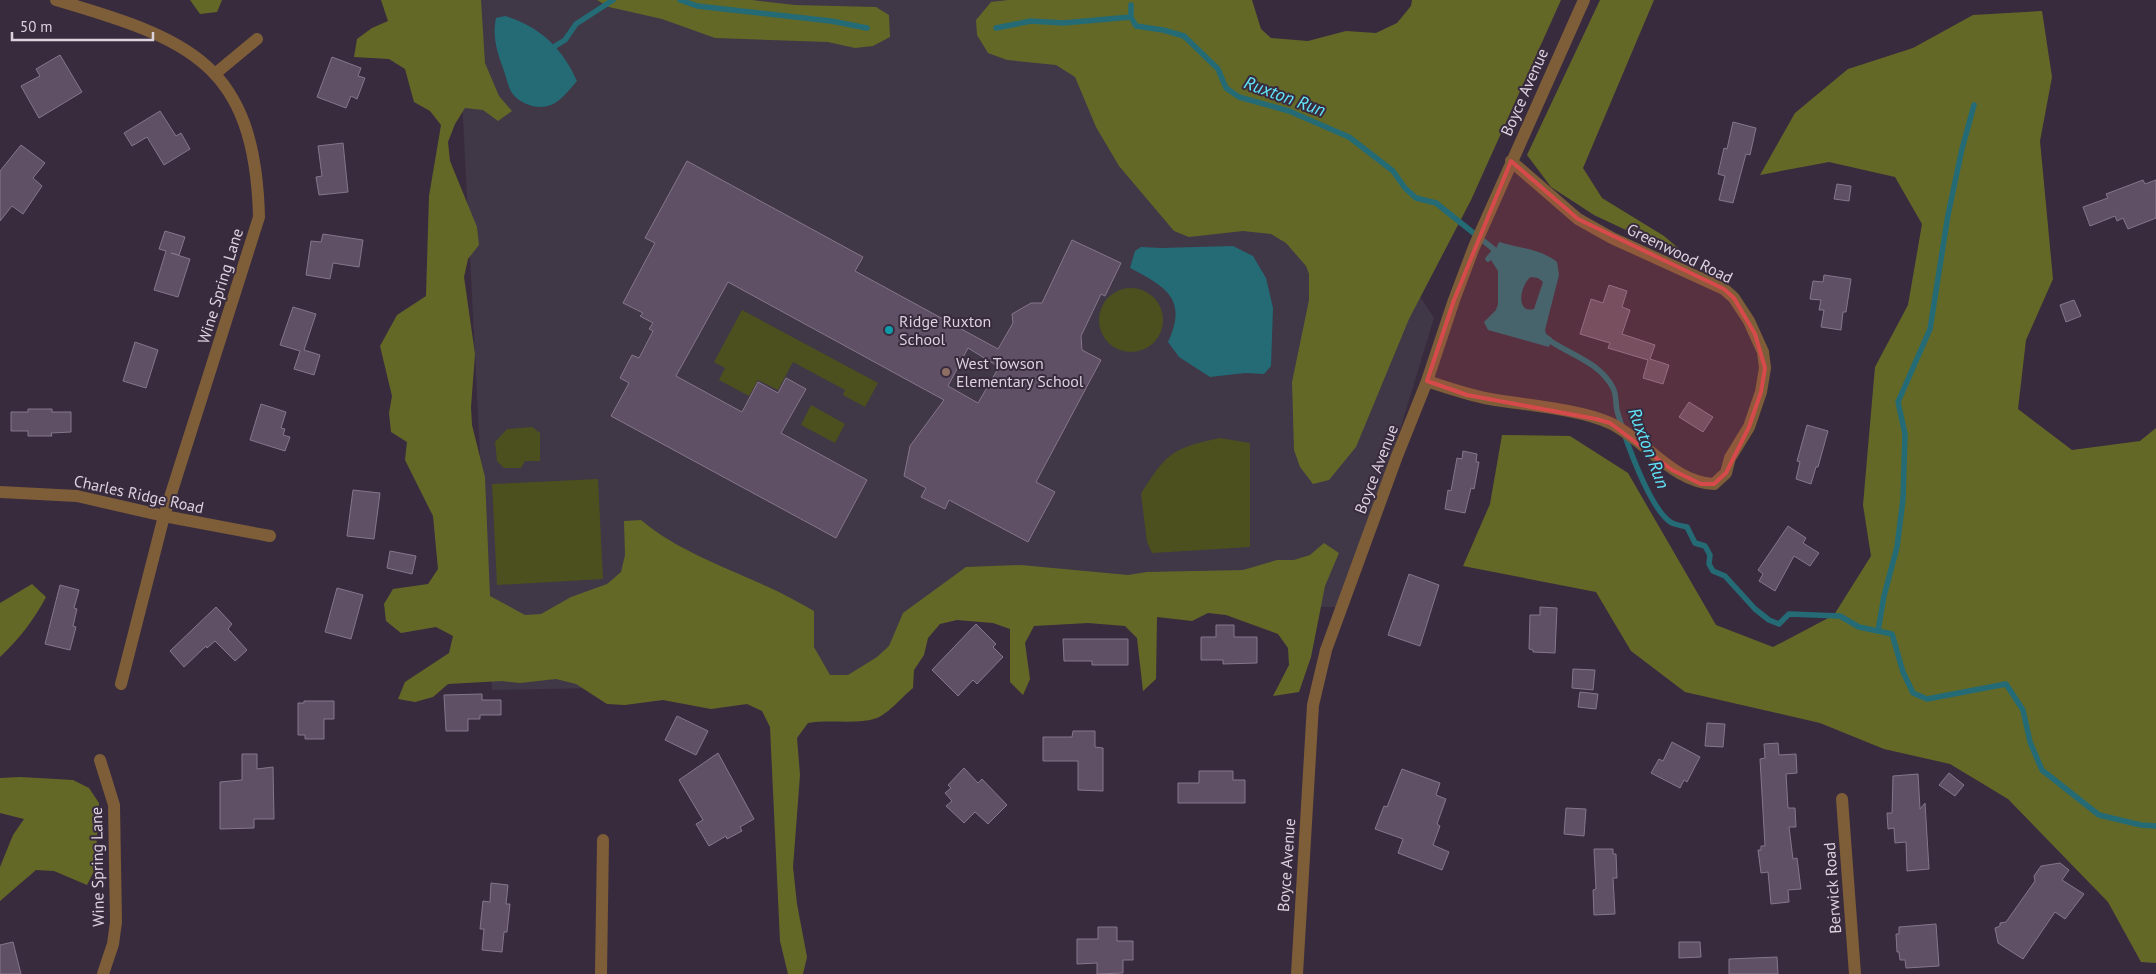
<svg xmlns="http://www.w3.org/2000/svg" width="2156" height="974" viewBox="0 0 2156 974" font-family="'PT Sans',sans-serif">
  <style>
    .education { fill: #403747 }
    .green { fill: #4c501e }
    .forest { fill: #646827 }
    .water { fill: #246b76; fill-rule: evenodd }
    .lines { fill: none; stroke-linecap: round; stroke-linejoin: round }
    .stream { stroke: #246b76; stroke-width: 5.5 }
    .building { fill: #605065; stroke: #86768c; fill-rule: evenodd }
    .minor { stroke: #7d5e38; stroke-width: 12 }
    .marked { fill: #d74a4c; fill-opacity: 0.2; stroke: #d74a4c; stroke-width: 4; stroke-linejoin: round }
    .culture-dot { fill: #0f9aa8; stroke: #392b3e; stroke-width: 2 }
    .education-dot { fill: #8d6e63; stroke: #392b3e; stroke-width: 2 }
    .labels { text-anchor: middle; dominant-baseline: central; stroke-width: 4; stroke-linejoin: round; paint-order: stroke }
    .street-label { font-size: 16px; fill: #dbd2de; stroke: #392b3e }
    .poi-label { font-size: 16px; fill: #dbd2de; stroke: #392b3e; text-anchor: start }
    .water-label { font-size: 18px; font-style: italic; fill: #60e6fa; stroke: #392b3e }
  </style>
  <rect width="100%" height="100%" fill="#392b3e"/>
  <path class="education" d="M457,0h647l295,264 35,54 -88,289 -432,-1 -4,76 -418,8z"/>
  <path class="green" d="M1099 320a32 32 0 1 1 64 0a32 32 0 1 1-64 0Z
    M742,310l136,73 -13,24 -22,-12 2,-5 -52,-28 -15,28 -20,-10 -9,16 -30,-16 6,-12 -11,-6z
    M811,405l34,19 -10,19 -34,-18z
    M532,427l8,6v28h-15l-4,7h-17l-7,-7 -2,-19 12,-13z
    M1220,438l30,5v104l-98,6 -5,-11 -6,-48c26,-41 31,-46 79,-56z
    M598,479l5,100 -106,6 -5,-101z"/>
  <path class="forest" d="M190,0h32l-5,12 -17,2z
    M381,0h100l4,63 14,33 13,15 -14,10 -15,-11 -18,-2 -10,16 -7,18 2,19 27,66 2,18 -11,14 -4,18 11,77 -4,53 1,18 13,52 5,119 35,19 16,-1 30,-17 36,-13 14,-12 4,-17 -1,-34 17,-1c37,31 82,46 125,66 16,7 32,16 48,25v36l16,28h18l29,-18 12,-11 14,-33 63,-46 55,-2 107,10 19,-3 96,-2 34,-10h17l16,-5 14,-12 15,10 -14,33 -14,71 -12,35 -26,4 16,-31 -1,-17 -10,-14 -52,-19 -18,-2 -16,8 -35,-4 -1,62 -13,12 -6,-53 -12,-12 -37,-3 -54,3 -9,17 5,36 -7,16 -13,-13v-53l-17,-6 -36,-3 -17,4 -12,14 -4,17 -10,15 -1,18c-9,7 -25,26 -36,30 -20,7 -47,1 -69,5l-11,15 3,37 -7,92 4,37 10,53 -4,17h-15l-8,-33 -10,-214 -8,-16 -15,-7 -36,5 -48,-9 -38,5 -18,-1 -31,-20 -20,-5 -36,4 -18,-2 -54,3 -15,13 -18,5 -17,-3 7,-17 44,-29 4,-17 -17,-9 -35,6 -15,-12 -2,-17 9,-15 35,-5 10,-15 -5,-53 -28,-56 2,-18 -16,-10 -2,-19 3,-17 -12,-50 17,-31 29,-19 3,-100 12,-71 -11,-14 -16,-9 -9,-33 -16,-10 -35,-2 3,-18 15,-11 16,-7z
    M597,0h155l43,5 81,2 13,8 1,22 -17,9 -18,2 -27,-6 -113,-4 -53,-19 -53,-12z
    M1008,0h244l9,29 10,9 37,3 38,-10 30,2 21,-10 14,-17 1,-6h149l-90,200 -62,119 -53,128 -27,33 -16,4 -13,-17 -6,-17 -2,-68 17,-82v-26l-3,-8 -20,-23 -15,-9 -28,-3 -54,6 -15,-6 -55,-65 -23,-39 -21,-50 -19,-12 -49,-5 -19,-7 -11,-18 -1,-15 15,-18z
    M1600,0h54l-71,168 19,30 62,38 32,27 -102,-48 -43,-28 -24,-32z
    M2042,11l10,66 -12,64 13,138 -27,61 -8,69 54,41 68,-9 16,-13v535l-15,-1 -33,-60 -100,-103 -58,-35 -66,-15 -64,-26 -135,-31 -54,-41 -35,-59 -133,-26 27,-62 12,-69 68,1 58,37 88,152 57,22 61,-32 37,-59 -8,-51 12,-138 33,-62 14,-81 -27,-47 -66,-15 -69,13 35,-62 53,-44 65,-21 60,-33z
    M32,584l14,13c-12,23 -27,42 -46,60v-54z
    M20,777l53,3 16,8 10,15 -4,66 -8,16 -33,-14 -18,-1 -36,31v-34l13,-32 11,-16 -24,-6v-35z"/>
  <path class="water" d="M505,16c35,10 58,33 72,65 -7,8 -16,20 -26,24 -13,5 -30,0 -39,-12 -4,-6 -6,-17 -9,-25 -6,-16 -11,-33 -7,-50z
    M1499,242c19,6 42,7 58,20l2,13 -14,55 1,4 6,4 -3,9 -61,-17 -4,-8 12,-12 2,-6v-33l-7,-11zM1531,277l7,1 5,4 -9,27c-19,5 -14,-25 -3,-32z
    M1233,246l20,10 13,22 7,30 -2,58 -7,8 -19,-1 -35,4 -31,-20 -11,-15c20,-43 -2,-55 -38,-74l5,-17 6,-4 20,1z"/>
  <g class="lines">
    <path class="stream" d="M680,0l17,6 134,15 36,7
      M1131,5v12l5,9 27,4 21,6 34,33 8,19 13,9 50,14 60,26 44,34 12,17 11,10 20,5 65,52
      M996,28l35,-7 32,2 68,-6
      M555,46l10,-6 11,-16 37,-24
      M1488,259l7,-8
      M1546,338c23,17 53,23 67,50 4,7 2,18 5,26 7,24 32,97 54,109 5,2 10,3 15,4l8,16 10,3 5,9 -1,9 4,7 12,5 30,33 14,11 10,4 10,-10 51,2 19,11 33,7 11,38 10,21 14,6 79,-15 17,26 7,32 12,28 57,45 42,10 15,1
      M1878,631l6,-35 13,-49 6,-48 2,-65 -7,-32 32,-73 18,-114 14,-66 12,-44"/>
  </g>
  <path class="building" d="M60,55l22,37 -43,26 -18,-32 19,-10 -4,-7z
    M332,57l29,11 -3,8 7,2 -8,21 -6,-3 -5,12 -29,-11z
    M160,111l16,25 5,-3 9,16 -26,16 -17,-28 -15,9 -8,-13z
    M1733,122l23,6 -6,27 -4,-1 -13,49 -14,-3 6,-24 -7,-2 6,-26 3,1z
    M343,143l5,49 -29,3 -3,-18 6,-1 -4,-30z
    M21,145l24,18 -12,15 9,8 -19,28 -11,-8 -12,15v-50z
    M687,161l176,96 -8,14 143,78 15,-26 -1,-9 19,-11h11l30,-63 49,23 -16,33 -4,-2 -20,42 1,14 19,10 -65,122 19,10 -27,50 -79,-42 -4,9 -24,-12 5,-9 -22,-12 6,-30 34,-46 -216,-118 -52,94 66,36 16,-30 20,11 8,-15 20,11 -25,44 86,47 -31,58 -225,-122 18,-33 -9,-5 12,-23 7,3 14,-27 -4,-2 4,-6 -13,-7 3,-3 -20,-10 32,-60 -10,-5zM968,348l31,19 -21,36 -30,-17z
    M2143,180l2,4 11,-4v38l-28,11 -5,-11 -6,3 -2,-5 -25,10 -7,-19 25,-9 -2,-4z
    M1837,184l14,2 -2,15 -15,-2z
    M165,231l20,6 -6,18 -8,-2 19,6 -12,38 -24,-7 12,-39 -7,-2z
    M323,234l40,6 -4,27 -26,-4 -3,16 -24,-4 5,-34 10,1z
    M1824,275l27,4 -5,33h-3l-2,18 -20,-3 3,-17h-5l2,-10 -11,-1 3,-18 10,1z
    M1609,285l18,6 -5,16 8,3 -8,24 33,11 -5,14 19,6 -6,19 -20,-6 5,-18 -40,-12 2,-5 -30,-9 11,-35 12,4z
    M2074,300l7,16 -15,6 -6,-17z
    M293,307l23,7 -12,36 16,5 -6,20 -20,-6 6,-18 -20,-6z
    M135,342l23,8 -12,38 -23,-7z
    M1689,402l24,15 -10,15 -24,-15z
    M261,404l25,8 -5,16 4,1 -2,6 7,2 -5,14 -35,-11z
    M28,409h24v3h19v20l-20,1 1,3h-24v-5h-17v-19h17z
    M1807,425l21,6 -10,36h-2l-5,17 -15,-5 4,-17 -3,-1z
    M1463,451l14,3 -1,8h3l-5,27 -3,-1 -6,25 -20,-4 3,-19 3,1 6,-33 5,1z
    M353,490l27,3 -6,46 -27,-3z
    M1788,526l18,12 -3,5 16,10 -9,13 -16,-10 -19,35 -16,-10 4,-7 -5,-4z
    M390,551l26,5 -4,18 -25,-6z
    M1409,574l30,11 -19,61 -32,-11z
    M60,585l19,5 -5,18 3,1 -4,17 3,1 -6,23 -25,-6z
    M337,588l26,7 -12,44 -26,-7z
    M216,607l16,17 -4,5 19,21 -12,11 -20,-20 -8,7 -1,-2 -22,21 -14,-16z
    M1540,607l17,1 -2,45 -22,-1v-2l-4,-1 1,-34h10z
    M976,624l20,20 -3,3 10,10 -26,27 -4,-4 -15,16 -26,-26z
    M1216,625h18v12h23v26l-34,1v-4h-22v-23h15z
    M1063,639h65v26h-36v-4h-28z
    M1573,669l22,1 -2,20 -21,-2z
    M1580,692l18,2 -2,15 -18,-2z
    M482,694v6h19v15h-21v4h-12v12h-22l-2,-36z
    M304,701h30v18h-10v20h-19v-4h-7v-32h6z
    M677,716l31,15 -12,24 -31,-15z
    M1707,723l18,1 -2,23 -18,-1z
    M1073,731h22v16l8,1v43l-25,-1v-29h-35v-24h29z
    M1672,742l28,15 -13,25 -3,-2 -4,8 -29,-15 8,-14 4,2z
    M1778,743l1,12 17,-1 1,19 -11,1 2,34h7l1,19h-7l4,32 4,-1 4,31 -13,1 1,12 -18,2 -3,-32 -7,1 -3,-23h3v-4h4l-5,-87 5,-1 -1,-14z
    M718,753l36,66 -14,8 2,4 -15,8 -1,-3 -17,10 -13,-22 7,-4 -24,-40z
    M242,754h15v15l16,-2 1,52h-20v9l-34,1v-47l22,-2z
    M964,768l14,15 4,-4 25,26 -19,19 -13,-12 -11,11 -18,-17 6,-5 -7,-8 6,-5 -3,-3z
    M1402,769l38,14 -4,12 10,4 -9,25 3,2 -7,19 16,7 -7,18 -44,-17 5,-14 -28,-10 9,-23 3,1z
    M1199,771h34v9h12v23h-67v-20h21z
    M1949,773l15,12 -9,11 -16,-11z
    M1918,774l2,35 5,-6 4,66 -22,2 -1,-29 -11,1 -1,-15 -6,1 -1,-16h5l1,-37z
    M1566,808l20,1 -2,27 -20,-2z
    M1594,849h19v5h3l1,24h-4l2,36 -21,1 -1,-25 3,-1z
    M2060,863l9,7 -7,10 22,14 -19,25 -10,-7 -32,47 -25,-16 -3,-15 5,-2v-3l6,-1 29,-41 -1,-5 7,-10z
    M491,883l17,2 -2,19h4l-3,28h-3l-2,20 -20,-2 2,-21h-4l3,-28 7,1z
    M1936,924l3,42 -33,2 -1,-8h-5l-1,-8h-2l-1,-18h3v-7z
    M1098,927h19v14h16v19h-10v13l-26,1v-11l-20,1v-25h21z
    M13,942l8,32h-21v-29z
    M1679,942h21l1,15 -22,1z
    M1777,957l1,17h-49v-15z"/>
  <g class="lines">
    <path class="minor" d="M56,0c133,39 199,63 203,217l-95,299 -43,168
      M216,73l41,-34
      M1427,381c21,7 41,14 63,18 34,6 90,10 120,24 37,18 62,59 104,61l12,-11 4,-15 19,-31 12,-35 4,-24 -2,-16 -14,-31 -15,-23 -10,-9 -112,-51 -34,-19 -67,-58
      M0,492l77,4 87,20 106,20
      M100,760l14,45 2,117 -3,22 -10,30
      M1842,799l13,175
      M601,974l2,-134
      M1297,974l16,-269 13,-55 71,-194 30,-75 27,-81 20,-53 110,-247"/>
  </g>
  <path class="marked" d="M1511,161l67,58 146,70 10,9 21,36 10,34 -4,24 -12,35 -23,46 -12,11h-13l-29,-14 -62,-47 -14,-4 -129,-24 -40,-14 27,-81z"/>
  <circle class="culture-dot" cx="889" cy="330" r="5"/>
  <circle class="education-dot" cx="946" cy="372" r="5"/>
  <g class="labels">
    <g class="street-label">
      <text transform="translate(1524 92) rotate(-66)">Boyce Avenue</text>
      <text transform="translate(1680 253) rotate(26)">Greenwood Road</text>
      <text transform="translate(220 286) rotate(-73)">Wine Spring Lane</text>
      <text transform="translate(1376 469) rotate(-69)">Boyce Avenue</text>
      <text transform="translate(139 494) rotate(12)">Charles Ridge Road</text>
      <text transform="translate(1286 865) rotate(-86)">Boyce Avenue</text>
      <text transform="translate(97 867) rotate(-91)">Wine Spring Lane</text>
      <text transform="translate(1832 888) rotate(-94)">Berwick Road</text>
    </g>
    <g class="poi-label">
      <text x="899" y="321">Ridge Ruxton<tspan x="899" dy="18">School</tspan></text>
      <text x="956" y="363">West Towson<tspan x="956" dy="18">Elementary School</tspan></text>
    </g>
    <g class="water-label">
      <text transform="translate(1285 96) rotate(20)">Ruxton Run</text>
      <text transform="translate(1649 448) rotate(69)">Ruxton Run</text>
    </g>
  </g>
  <path d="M12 32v8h141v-8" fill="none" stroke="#dbd2de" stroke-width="2.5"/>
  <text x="20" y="32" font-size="15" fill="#dbd2de" stroke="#392b3e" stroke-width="4" paint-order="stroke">50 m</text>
</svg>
